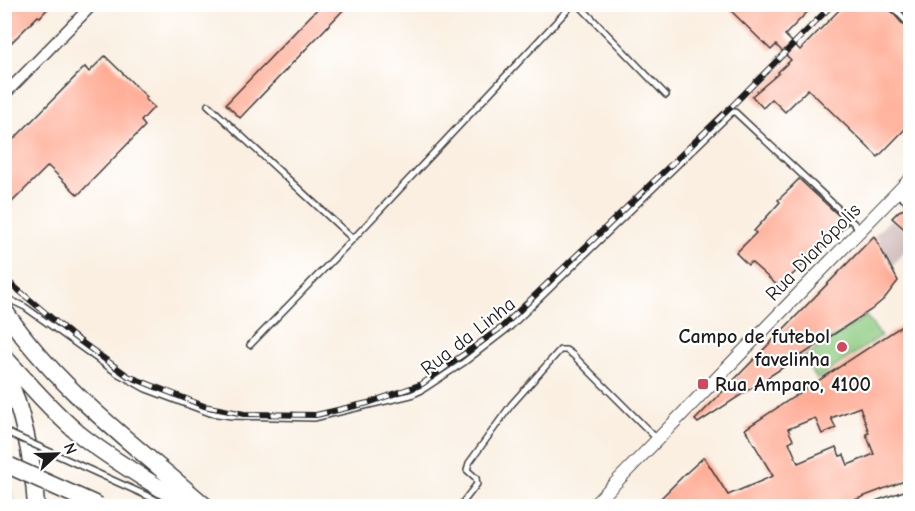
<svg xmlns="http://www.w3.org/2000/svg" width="915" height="511" viewBox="0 0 915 511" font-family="'Comic Neue',sans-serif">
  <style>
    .industrial { fill: #d1bfbd }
    .green { fill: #8dcb81; stroke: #54744e; stroke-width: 1.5 }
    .water { fill: #59b0d6; stroke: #3a6679; stroke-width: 1.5 }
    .building { fill: #ffac94; fill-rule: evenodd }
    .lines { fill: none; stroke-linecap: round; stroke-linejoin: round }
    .service-casing { stroke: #3d3c3a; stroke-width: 8 }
    .minor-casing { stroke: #3d3c3a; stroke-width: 13 }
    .tertiary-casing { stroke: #3d3c3a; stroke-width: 14 }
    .trunk-casing { stroke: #3d3c3a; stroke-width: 19 }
    .service { stroke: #fff; stroke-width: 5 }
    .minor { stroke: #fff; stroke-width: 10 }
    .tertiary { stroke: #fff; stroke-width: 12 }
    .trunk { stroke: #fff; stroke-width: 16 }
    .rail-casing { stroke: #1c1c1c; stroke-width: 6 }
    .rail { stroke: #fff; stroke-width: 4; stroke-dasharray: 11; stroke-linecap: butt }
    .service-bridge-casing { stroke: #3d3c3a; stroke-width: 8; stroke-linecap: butt }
    .trunk-bridge-casing { stroke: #3d3c3a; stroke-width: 19; stroke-linecap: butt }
    .service-bridge { stroke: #fff; stroke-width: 5 }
    .trunk-bridge { stroke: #fff; stroke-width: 16 }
    .poi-dot { fill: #d1495b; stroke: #fff; stroke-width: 2 }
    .labels { text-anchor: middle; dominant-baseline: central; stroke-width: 4.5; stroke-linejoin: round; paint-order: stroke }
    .street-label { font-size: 20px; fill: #1c1c1c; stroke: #fff }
    .poi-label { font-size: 20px; font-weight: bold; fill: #1c1c1c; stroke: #fff; text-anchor: end }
  </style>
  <rect width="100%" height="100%" fill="#fff"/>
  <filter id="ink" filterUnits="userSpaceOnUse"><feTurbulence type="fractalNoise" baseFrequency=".0167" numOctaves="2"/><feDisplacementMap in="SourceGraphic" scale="12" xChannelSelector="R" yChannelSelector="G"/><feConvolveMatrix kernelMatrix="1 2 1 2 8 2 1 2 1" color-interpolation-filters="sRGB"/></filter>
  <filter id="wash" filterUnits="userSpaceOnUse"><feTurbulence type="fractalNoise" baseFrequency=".008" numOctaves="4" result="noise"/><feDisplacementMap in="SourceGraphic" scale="24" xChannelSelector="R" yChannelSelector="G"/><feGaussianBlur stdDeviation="1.35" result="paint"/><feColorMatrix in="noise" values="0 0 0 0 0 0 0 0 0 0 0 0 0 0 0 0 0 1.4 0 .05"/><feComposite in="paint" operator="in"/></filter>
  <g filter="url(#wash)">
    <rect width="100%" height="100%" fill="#faefe1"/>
    <path class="industrial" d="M891,219l19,16v10l-18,21 -17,-31z"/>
    <path class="green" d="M866,316l15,20 -64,43 -15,-21z"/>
    <path class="water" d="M4,459l9,47h-8z"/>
    <g id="blocks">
      <path class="building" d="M4,4h48l-12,13 -2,-1 -34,34z
        M322,4h27l-109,114 -14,-14z
        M724,4h91l-30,31 15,15 45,-46h40l21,24 4,2v94l-32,33 -70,-68 -23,23 -13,-13 -9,9 -11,-12 27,-23 -1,-1 13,-12 -15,-15 -5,5z
        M897,4h13v14z
        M105,56l42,41 -2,2 9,8 -13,14 4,5 -67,69 -30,-29 -44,44v-61l81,-82 4,5z
        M799,179l49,45 -69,63 -28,-25 -3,3 -12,-12 20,-20 -2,-2 26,-29 -2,-2 14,-13h-1z
        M907,208h3v26l-18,-16 7,-7z
        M874,236l24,45 -14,18 -13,11 -173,113 -3,-3z
        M903,325l7,2v150l-3,1v2l-71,27h-184l32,-32 20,-18 24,38 45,-19 -28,-47zM860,407l9,26 -3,1 8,20 -26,11 -4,-10 -4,1 -4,-9 -38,16 -9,-21 4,-2 -5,-11 27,-11 7,16 14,-6 -5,-10z"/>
    </g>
  </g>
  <g filter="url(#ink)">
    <use href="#blocks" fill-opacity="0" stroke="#3d3c3a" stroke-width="1.5"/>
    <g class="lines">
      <g class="service-casing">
        <path id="service" d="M578,4l88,91
          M890,4l20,21
          M208,105l145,134
          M4,297l21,10 92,66 29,16 64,24 22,3 82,2 97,-23 11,-5 41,-27 48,-37 221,-214h3l125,117
          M250,345l103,-106 220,-235
          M460,506l17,-22 -1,-6 -9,-8 2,-7 42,-58 49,-55h6l7,5 84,84"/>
      </g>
      <g class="minor-casing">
        <path id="minor" d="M4,95l89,-91
          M898,191l12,10
          M879,506l31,-11"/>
      </g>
      <g class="tertiary-casing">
        <path id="tertiary" d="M593,506l317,-327"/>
      </g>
      <g class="trunk-casing">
        <path id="trunk" d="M4,310c53,79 131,135 201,196
          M4,357c24,25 47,54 74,76 34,28 74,49 110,73
          M4,367c19,45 29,92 32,139"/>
      </g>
      <use href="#service" class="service"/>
      <use href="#minor" class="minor"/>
      <use href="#tertiary" class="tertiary"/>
      <use href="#trunk" class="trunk"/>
      <g class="rail-casing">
        <path id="rail" d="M4,278l69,58 55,40 76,30 40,8 72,1 52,-12 54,-19 80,-57 229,-220 102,-103"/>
      </g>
      <use href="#rail" class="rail"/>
      <g class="service-bridge-casing">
        <path id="service-bridge" d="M4,431l148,67 15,8"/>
      </g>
      <g class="trunk-bridge-casing">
        <path id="trunk-bridge" d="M10,466l89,40"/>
      </g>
      <use href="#service-bridge" class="service-bridge"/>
      <use href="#trunk-bridge" class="trunk-bridge"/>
    </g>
  </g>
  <g class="poi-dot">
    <circle cx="842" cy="347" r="6"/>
    <rect x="697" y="378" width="12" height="12" rx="3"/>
  </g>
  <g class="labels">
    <g class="street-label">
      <text transform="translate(813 252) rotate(-46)">Rua Dianópolis</text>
      <text transform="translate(468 336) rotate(-38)">Rua da Linha</text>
    </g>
    <g class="poi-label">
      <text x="830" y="336">Campo de futebol<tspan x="830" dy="23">favelinha</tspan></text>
      <text x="715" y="384" text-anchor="start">Rua Amparo, 4100</text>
    </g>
  </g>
  <rect width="915" height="511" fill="none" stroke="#fff" stroke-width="24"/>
  <g transform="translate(57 454) rotate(68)" stroke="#ffffff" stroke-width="4.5" paint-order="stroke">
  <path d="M0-4.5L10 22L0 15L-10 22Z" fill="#1c1c1c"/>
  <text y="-9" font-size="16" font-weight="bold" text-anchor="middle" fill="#1c1c1c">N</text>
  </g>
</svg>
